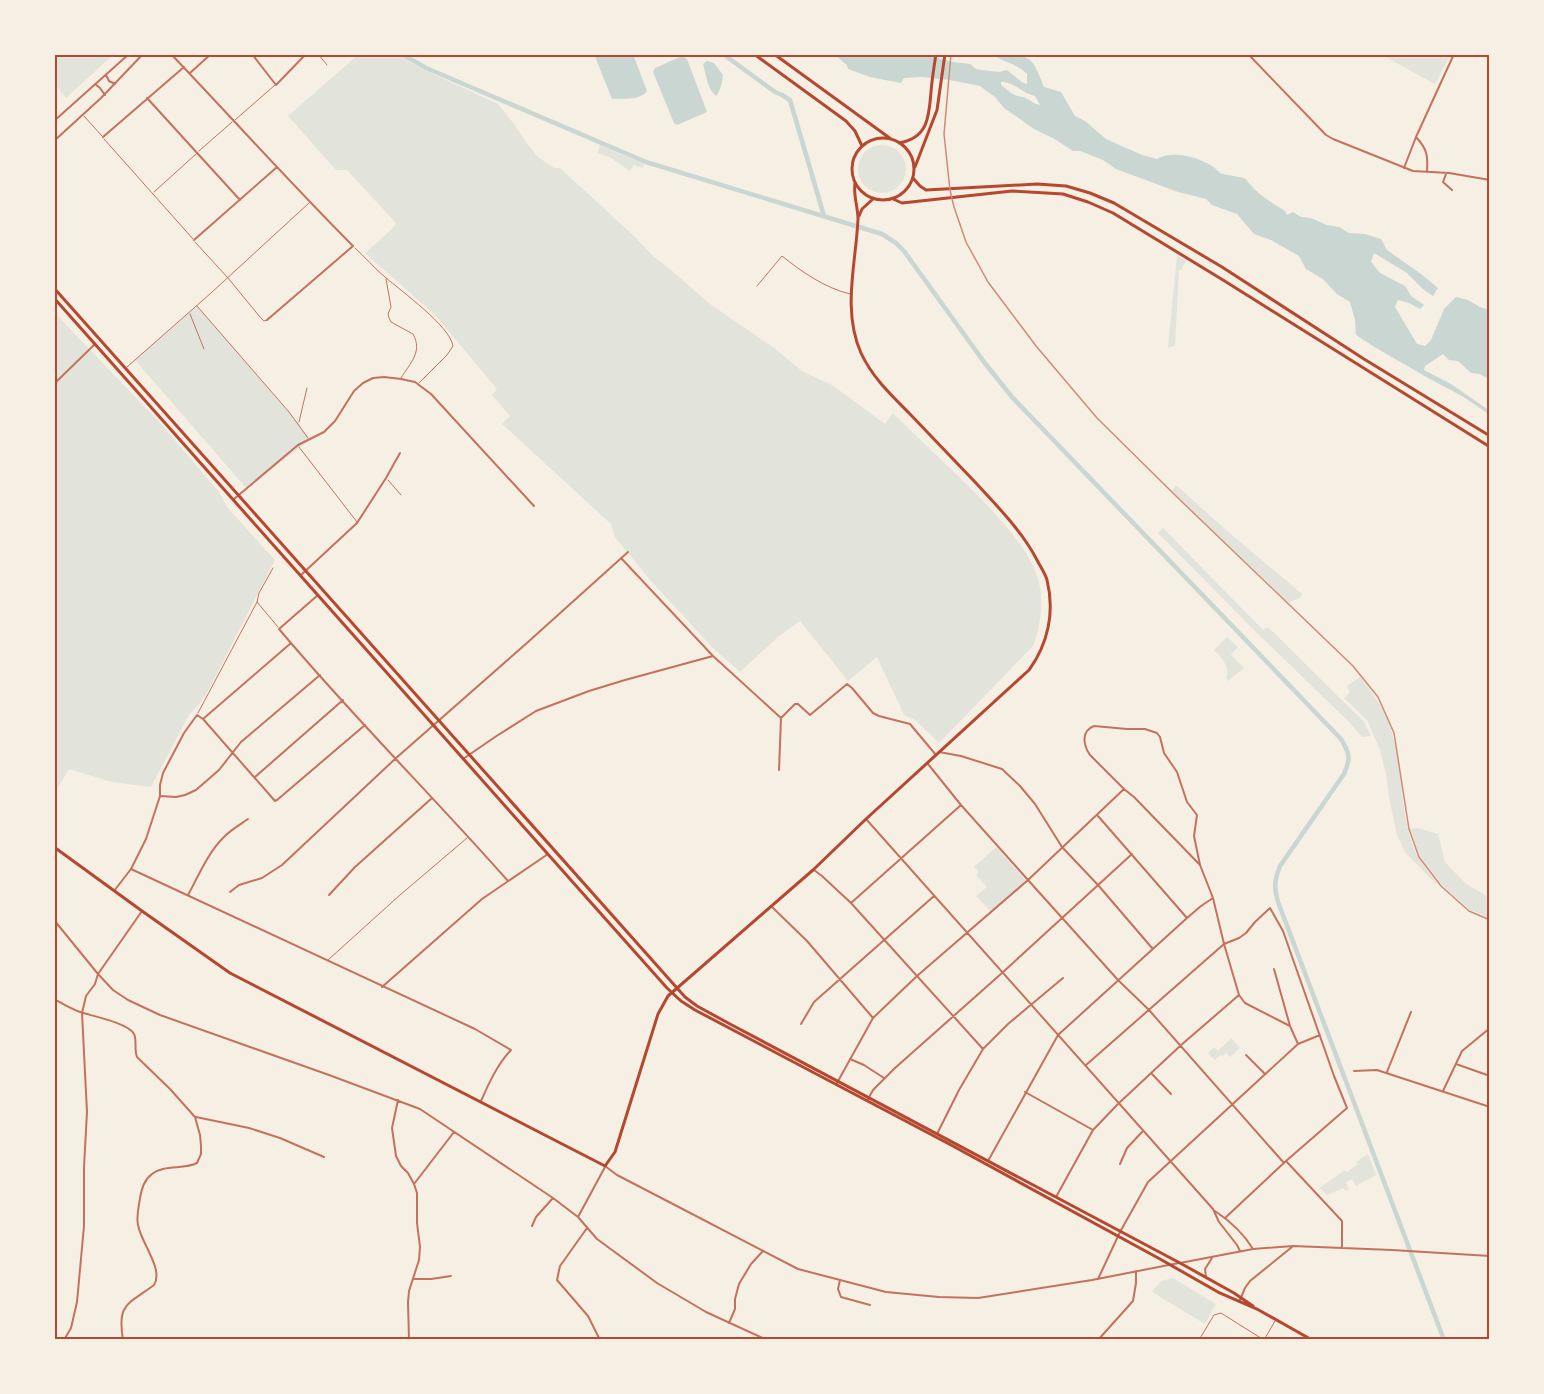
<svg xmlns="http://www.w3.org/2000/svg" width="1544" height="1394" viewBox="0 0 1544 1394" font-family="'Work Sans',sans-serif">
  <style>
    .green { fill: #e2e4dc }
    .water { fill: #c9d6d2; fill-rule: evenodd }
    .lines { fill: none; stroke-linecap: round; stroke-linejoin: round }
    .canal { stroke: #c9d6d2; stroke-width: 4.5 }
    .service { stroke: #c5725c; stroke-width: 1 }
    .minor { stroke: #c5725c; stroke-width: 2 }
    .tertiary { stroke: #c5725c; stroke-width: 2 }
    .secondary { stroke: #b5482f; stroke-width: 3 }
    .trunk { stroke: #b5482f; stroke-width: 3 }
    .rail { stroke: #cf8b77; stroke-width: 1.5 }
    .neatline { fill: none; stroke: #b5482f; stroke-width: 2 }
  </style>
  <rect width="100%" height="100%" fill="#f6efe4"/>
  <path class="green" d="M54,54h60l-48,44 -12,-14z
    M359,54h38l23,14 78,36 16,20 12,18 12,15 16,11h6l73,67 21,22 17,13 39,34 64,44 28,23 30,14 53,39 8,-11c20,20 40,39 60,58 28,28 77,73 86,112 5,18 1,47 -6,63l-94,97 -24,-23 -11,-5 -27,-58 -29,24 -48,-60 -21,15 -39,36 -28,-25 -62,-67 -35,-43 -4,-13 -109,-100 8,-8 -18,-21 5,-6 -62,-74 -70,-62 28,-25 3,-5 -49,-53h-11l-48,-54z
    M1380,54h71l-16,30z
    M600,145l44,19 -1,4 -9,-3 -4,6 -19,-13 -13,-5z
    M858 169a24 24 0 1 1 48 0a24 24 0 1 1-48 0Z
    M1177,256l9,5 -5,9h-2l-4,76 -7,1z
    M197,306l102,118 11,16 -64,48 -111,-128z
    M54,312l107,112 58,68 8,15 48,53 -67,131 -7,11 -12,13 -38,72 -39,-5 -43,-13 -15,25z
    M1176,485l49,44 77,65 -2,4 -6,2 -5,3 -117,-112z
    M1163,528l100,102 5,-3 96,95 7,14 -9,1 -14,-16 -91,-88 -99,-100z
    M1227,637l11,10 -7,8 13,13 -16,13 -2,-3c5,-11 -5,-20 -12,-28z
    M1360,677c14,17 26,35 32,56 12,40 7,84 25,122 5,10 13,18 19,27v2l-31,-32 -8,-17 -8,-37 -3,-25 -6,-23 -13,-30 -23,-22 6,-6 -3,-6z
    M1418,828l20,6 7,28 20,21 25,15v20l-21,-9 -27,-24 -22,-29 -10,-27z
    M996,847l30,33 -35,32 -15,-16 11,-9 -11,-12 3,-3 -5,-5z
    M1231,1038l9,10 -10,9 -4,-4 -4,3 -2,-1 -5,5 -7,-7 6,-6 4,4z
    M1368,1154l8,21 -20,11 -4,-7 -6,3 3,7 -4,2 -2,-3 -16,7 -6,-6 -4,1 28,-20 2,2 11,-8 -2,-2z
    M1173,1278l43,26 -11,20 -53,-32 9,-11z"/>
  <path class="water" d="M594,54h39l14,37c-7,10 -24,7 -35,8z
    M829,54h94l30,8 17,2 6,5 6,1 17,2 8,-2 16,13 4,1v-10c-11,-11 -22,-11 -34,-19l-5,1 -4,-2c17,0 39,-5 50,11 4,6 7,15 10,22l17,5 14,24 10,5 21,18 36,16 15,4c15,-9 41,-2 55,7 4,2 7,7 11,8 8,2 16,2 23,5 8,13 26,24 39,32l2,4 6,-3 8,5 10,1 16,7 12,2 10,6 16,1 16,5 6,11 34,24 17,14 -5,8 -10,-7 -16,-16 -33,-20 -3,9 9,11 25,13 6,10 13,9 -4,4 -11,-6 -11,-3 -3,7 22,37 8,2 6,-6 13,-31 12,-12 12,3 12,7 10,3v70l-10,-6 -9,-1 -13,-12 -9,-1 -6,-6 -18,12 -1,4 27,14 39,27v4l-28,-19 -32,-17 -54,-31 -20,-13 -1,-15 -5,-18 -13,-8 -14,-15 -17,-10 -7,-13 -28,-16 -17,-6 -17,-20 -25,-9 -6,-6 -28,-7 -62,-23 -13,-9 -23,-9h-7l-20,-13 -19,-9 -17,-12 -13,-9 -9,-11 -15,-11 -30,-6 -28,-3 -18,1 -3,5 -31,-6 -22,-8 -1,-4 -10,-8zM1001,82c14,0 21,11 34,14l5,9 -4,-1 -12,-7 -7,-1 -6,-3 -10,-8z
    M682,56l5,3 20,53 -30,13 -3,-2 -21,-51 2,-4z
    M707,61l7,2 9,12c-1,7 -2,15 -7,21 -9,-7 -10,-22 -13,-32z"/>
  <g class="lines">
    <path class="canal" d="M402,54l24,14 220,94 236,72 14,9 8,8 80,111 28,35 329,342c9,15 10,19 3,35l-64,92c-6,15 -6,21 -2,36l166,438
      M723,54l52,38 7,3 8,5 34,116"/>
    <path class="service" d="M318,54l9,11
      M84,116l18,20
      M235,120l40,-35
      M104,139l89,100
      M199,151l33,-29
      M154,192l42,-38
      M195,242l33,36 32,39 4,4 3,-1
      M355,248c10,9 19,20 30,29 16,14 65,49 68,69l-6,9 -28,28
      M386,279l5,28 -3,7 1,4 2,4 22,12c10,18 -3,29 -12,44
      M757,286l25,-30c20,16 43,32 68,38
      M197,306l92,106 19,26
      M190,314l14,35
      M127,367l84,-74 98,-90
      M299,422l8,-34
      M299,447l58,75
      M388,480l13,15
      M273,568l-14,25 -2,9 21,25
      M198,713l59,-111
      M328,960l72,-65 67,-57
      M1199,1340l15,-25 7,-2 43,27 5,-3 6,3
      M1264,1340l11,-19"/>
    <path class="minor" d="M171,54c61,64 120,130 182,192l-86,74
      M252,54l24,31 30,-31
      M1248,54l78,81 7,4 80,32 36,2 41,7
      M190,73l21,-19
      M106,75l3,6 6,3
      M95,84l5,4 5,7
      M147,98l93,102
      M54,121l75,-67
      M103,137l81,-70
      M54,141l47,-43 42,-44
      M1404,168l12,-31
      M1427,171c1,-16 0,-22 -11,-34l38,-83
      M1446,174l-3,8 9,8
      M194,240l83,-73
      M54,384l41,-40
      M234,499l64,-54 26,-13 11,-11 19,-30 9,-8 10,-5 11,-1 17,2 14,3 16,12 103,112
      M621,558l92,98 68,62 -2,52
      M301,575l56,-52 29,-45 14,-25
      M318,595l-39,34c73,87 154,167 229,252
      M781,718l14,-14h3l12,11 37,-31 5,4 21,25 6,3 31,8 26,31
      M203,719l88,-76
      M939,752l22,4 41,13 18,17 15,18 27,43 36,38 54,63
      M463,759l32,-22 41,-26 53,-20 36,-11 88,-24
      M928,764l33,41 67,75 90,100 31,30 135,153
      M255,777l88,-77
      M160,796l16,1 9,-2 11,-5 23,-20 22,-28 79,-67
      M1098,816l89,102
      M866,819l347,390 6,13 18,23 3,6
      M1200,865l-66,-68 -10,-8 -34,-34c-7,-10 -9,-24 4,-29l33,3h18l12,4 3,4 4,16 13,19 10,30 10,13 -3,21 6,29 13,33 11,46 15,51 6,8 45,23
      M131,869l344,160 36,21c-14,15 -22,33 -30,51
      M814,870l8,6 29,27 132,146
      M114,891l17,-22 15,-30 14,-43v-11l3,-12 21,-40 13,-18 6,4 72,82 2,-1 88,-75
      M230,892l9,-7 23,-7 20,-13 113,-106 133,-117 100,-90
      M188,895c11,-20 20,-43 37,-59 7,-7 16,-12 23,-17
      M329,895l26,-28 77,-69
      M851,903l110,-98
      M771,906l36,35 66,77
      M54,920l44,54 15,16 15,10 32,15 169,60 91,34 133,89 25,19 19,22 60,44 49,29 61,28
      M1274,969l16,57 8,18
      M382,987l100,-88 66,-45
      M54,999c9,5 17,10 26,13 12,4 48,11 54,22 3,5 0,16 3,23l33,32 25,28 5,18 1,11v8l-4,9c-14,7 -32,1 -45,11 -8,6 -10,14 -12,24 -1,8 -4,18 -2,27 3,18 26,44 16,60 -27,20 -37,19 -31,55
      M801,1024l13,-22 120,-106
      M1246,1055l19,19
      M850,1059l14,6 20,13
      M1456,1064l34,12
      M1086,1065l138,-121 15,-6 7,-5 9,-11 15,-14 13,23 51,145 13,32 -61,53 -61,57
      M1354,1071l23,-1 113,37
      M1387,1072l24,-60
      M1152,1074l19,20
      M837,1083l36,-65 44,-42 111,-96 96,-91
      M1443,1091l19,-40 28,-23
      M1025,1092l68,38
      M868,1099l5,-9 22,-22 107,-95 130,-119
      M398,1100l-6,28 4,28 5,10 7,7 6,11 3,9v30l3,24 -1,13 -10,31 -1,11 1,38
      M196,1117l53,11 31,10 44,19
      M937,1134l22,-44 24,-41 25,-25 55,-46
      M988,1161l70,-126 129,-117 14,-12 12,-8
      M1286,1161l56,60v26
      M1120,1164l7,-16 15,-16
      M414,1184l40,-52
      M1056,1197l37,-67 25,-26 62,-58 59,-51
      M1215,1211c15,10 29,23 38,38
      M578,1217l27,-50
      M532,1226l4,-9 17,-19
      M587,1228l-27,38 -3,14 31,36 12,24
      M1120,1232l28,-50 150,-138 22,-9
      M1180,1263l73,-14 40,-3 99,4 98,6
      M1206,1277l-1,-8 7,-11
      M414,1279h17l20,-3
      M840,1280l-2,9 3,8 29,8
      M1239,1302l6,-14 5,-7 42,-34
      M729,1323l6,-14v-10l4,-15 12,-20 12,-13
      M64,1340l7,-12 6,-26 7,-76v-59l3,-55 -5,-99 4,-17 9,-12 3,-10 44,-63"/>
    <path class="tertiary" d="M605,1166l12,9 54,28 127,66 88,23 53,5 39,1 114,-18 87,-17
      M1098,1279l22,-47
      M1098,1340l35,-39 3,-18v-12"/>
    <path class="secondary" d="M754,54l92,67 9,10 7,15
      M774,54l117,85
      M852 169a31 31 0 1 1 62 0a31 31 0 1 1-62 0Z
      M899,143c29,-5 30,-26 32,-51 1,-13 3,-25 5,-38
      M915,167l22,-57 8,-56
      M913,178l7,8 6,4 111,-6 29,2 24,7 24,10 22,13 86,51 142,92 126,77
      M893,199l9,4 110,-12 51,3 25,8 25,11 110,67 267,167
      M859,216l3,-7 11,-10
      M54,847l88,64 88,62 375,193 10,-14 43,-138 10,-18 145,-126 53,-51 163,-149c19,-26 26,-58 18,-90 -2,-7 -7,-14 -10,-20 -15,-29 -40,-54 -62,-78 -22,-23 -44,-46 -66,-69 -18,-18 -37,-36 -48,-60 -19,-43 -5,-89 -3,-134 0,-12 -5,-24 -3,-36"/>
    <path class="trunk" d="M54,288l631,709 12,9 33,18 450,239 54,30 19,13
      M54,298l532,599 81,91 14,13 14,9 256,135 209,114 58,33 39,17 55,31"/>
    <path class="rail" d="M951,54l-7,80 6,56 4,17 12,35 22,40 48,64 61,72 80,79 176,169 25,31 16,36 15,96 10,28 22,29 28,25 21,9"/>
  </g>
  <rect width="1544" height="1394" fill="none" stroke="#f6efe4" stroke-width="111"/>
  <rect x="56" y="56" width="1432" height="1282" class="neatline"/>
</svg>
